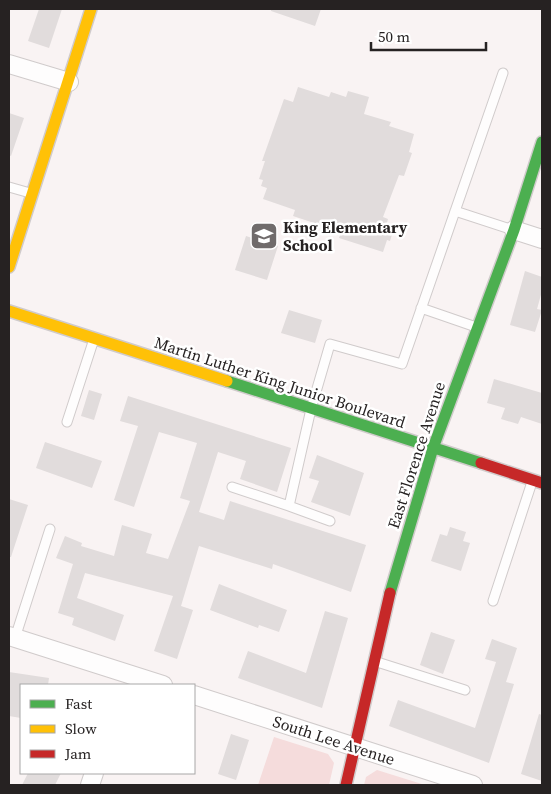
<svg xmlns="http://www.w3.org/2000/svg" width="551" height="794" viewBox="0 0 551 794" font-family="'Source Serif 4',serif">
  <style>
    .green { fill: #f5dcdc }
    .building { fill: #e1dcdc }
    .lines { fill: none; stroke-linecap: round; stroke-linejoin: round }
    .lane-casing { stroke: #d0cbcb; stroke-width: 11 }
    .street-casing { stroke: #d0cbcb; stroke-width: 20 }
    .fast-casing { stroke: #d0cbcb; stroke-width: 14 }
    .slow-casing { stroke: #d0cbcb; stroke-width: 14 }
    .jam-casing { stroke: #d0cbcb; stroke-width: 14 }
    .lane { stroke: #fefdfd; stroke-width: 9 }
    .street { stroke: #fefdfd; stroke-width: 18 }
    .fast { stroke: #4caf50; stroke-width: 11 }
    .slow { stroke: #ffc107; stroke-width: 11 }
    .jam { stroke: #c62828; stroke-width: 11 }
    .labels { text-anchor: middle; dominant-baseline: central; stroke-width: 5; stroke-linejoin: round; paint-order: stroke }
    .poi-label { font-size: 16px; font-weight: bold; fill: #262222; stroke: #fff; text-anchor: start }
    .street-label { font-size: 16px; fill: #262222; stroke: #fff }
  </style>
  <rect width="100%" height="100%" fill="#f9f3f3"/>
  <path class="green" d="M274,737l54,17 6,9 -5,22h-71z
    M377,770l48,15h-61l2,-8z"/>
  <path class="building" d="M39,9h23l-13,39 -21,-7z
    M271,9h50l-6,17 -44,-15z
    M298,87l31,10 2,-5 15,5 2,-6 21,6 -5,17 27,8 -2,4 25,8 -5,18 3,1 -8,23 -5,-1 -16,42 5,2 -2,7 8,2 -4,13 -3,-1 -4,12 -44,-14 2,-6 -48,-16 2,-6 -32,-11 4,-11 -6,-2 2,-6 -4,-1 6,-18h-3l22,-62 9,3z
    M9,113l15,5 -13,38 -2,-1z
    M246,236l32,10 -11,34 -32,-10z
    M525,271l17,6v14l-5,18 5,1 -7,22 -25,-7z
    M289,310l33,10 -7,23 -34,-10z
    M494,379l48,14v31l-21,-7 -3,7 -17,-5 4,-11 -18,-5z
    M89,390l13,4 -8,26 -13,-4z
    M128,396l163,52 -14,44 -37,-13 6,-18 -28,-9 -19,60 25,8 6,-19 136,44 -15,47 -78,-28 -1,5 -73,-23 -18,60 12,4 -16,49 -23,-8 19,-55 -88,-23 -8,25 47,17 -9,26 -43,-16 2,-7 -16,-5 15,-49 -17,-6 9,-22 17,7 -1,3 33,10 8,-31 30,9 -6,19 22,6 22,-58 -10,-3 17,-55 -38,-11 -25,75 -20,-7 24,-74 -18,-5z
    M45,442l57,19 -10,27 -56,-20z
    M317,455l47,18 -14,43 -39,-14 8,-21 -10,-3z
    M9,499l19,6 -17,52h-2z
    M450,527l16,5 -3,9 7,2 -9,28 -30,-10 9,-27 7,2z
    M219,584l68,26 -8,22 -20,-7 -1,3 -48,-18z
    M325,611l23,7 -26,90 -84,-30 10,-27 58,22z
    M431,632l24,8 -12,34 -23,-9z
    M492,639l25,9 -11,34 8,2 -25,79 -100,-37 9,-26 77,28 21,-66 -11,-3z
    M9,672l40,6 -1,7h-27v33l-12,-2z
    M539,714l3,1v66l-21,-7z
    M231,734l18,6 -13,40 -18,-6z
    M28,773h33l-6,12h-33z"/>
  <g class="lines">
    <g class="lane-casing">
      <path id="lane" d="M9,187l21,6
        M455,211l58,19
        M421,308l55,19
        M67,422l27,-83
        M232,487l57,19 22,-97 19,-65 72,20 101,-291
        M289,506l41,15
        M493,601l39,-119
        M15,638l35,-109
        M374,661l91,29"/>
    </g>
    <g class="street-casing">
      <path id="street" d="M9,64l60,18
        M514,230l28,9
        M9,636l154,49
        M194,695l279,90
        M90,785l4,-12"/>
    </g>
    <g class="fast-casing">
      <path id="fast" d="M227,381l254,82
        M390,593l43,-145 81,-218 28,-88"/>
    </g>
    <g class="slow-casing">
      <path id="slow" d="M9,267l82,-258
        M9,311l218,70"/>
    </g>
    <g class="jam-casing">
      <path id="jam" d="M481,463l61,20
        M346,785l44,-192"/>
    </g>
    <use href="#lane" class="lane"/>
    <use href="#street" class="street"/>
    <use href="#fast" class="fast"/>
    <use href="#slow" class="slow"/>
    <use href="#jam" class="jam"/>
  </g>
  <defs>
    <g id="school-square" transform="scale(1.4375)"><rect x="-9" y="-9" width="18" height="18" rx="4" fill="#706b6b" stroke="#fff"/><path d="M0-5L7-2L0 1L-7-2ZM-4 1L0 2.5L4 1V4Q0 6-4 4Z" fill="#fff"/></g>
  </defs>
  <g fill-rule="evenodd">
    <use href="#school-square" x="264" y="236"/>
  </g>
  <g class="labels">
    <g class="poi-label">
      <text x="283" y="227">King Elementary<tspan x="283" dy="18">School</tspan></text>
    </g>
    <g class="street-label">
      <text transform="translate(280 382) rotate(18)">Martin Luther King Junior Boulevard</text>
      <text transform="translate(416 455) rotate(-72)">East Florence Avenue</text>
      <text transform="translate(334 740) rotate(18)">South Lee Avenue</text>
    </g>
  </g>
  <rect width="551" height="794" fill="none" stroke="#262222" stroke-width="20"/>
  <rect x="20" y="684" width="175" height="90" fill="#ffffff" stroke="#a8a7a7"/>
  <rect x="30" y="700" width="25" height="8" fill="#4caf50" stroke="#a8a7a7"/>
  <text x="65" y="709" font-size="15" fill="#262222">Fast</text>
  <rect x="30" y="725" width="25" height="8" fill="#ffc107" stroke="#a8a7a7"/>
  <text x="65" y="734" font-size="15" fill="#262222">Slow</text>
  <rect x="30" y="750" width="25" height="8" fill="#c62828" stroke="#a8a7a7"/>
  <text x="65" y="759" font-size="15" fill="#262222">Jam</text>
  <path d="M371 42v8h115v-8" fill="none" stroke="#262222" stroke-width="2.5"/>
  <text x="378" y="42" font-size="15" fill="#262222" stroke="#ffffff" stroke-width="4" paint-order="stroke">50 m</text>
</svg>
